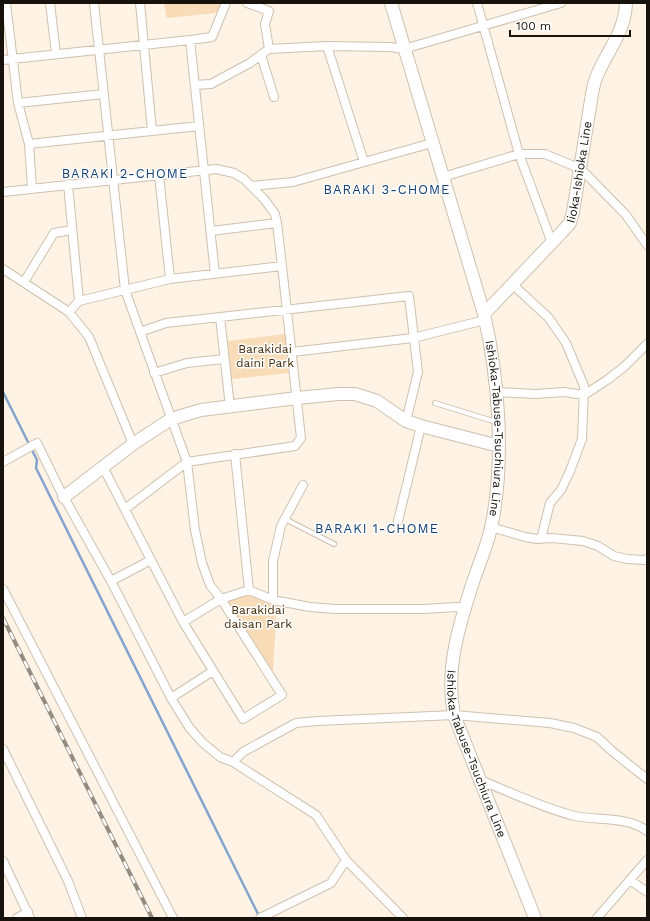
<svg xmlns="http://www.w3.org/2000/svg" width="650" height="921" viewBox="0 0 650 921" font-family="'Work Sans',sans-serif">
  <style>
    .green { fill: #f8dbb7 }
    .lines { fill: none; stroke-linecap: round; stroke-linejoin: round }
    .stream { stroke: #84a4cd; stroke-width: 2.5 }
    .lane-casing { stroke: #cec0af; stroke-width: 6 }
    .street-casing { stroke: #cec0af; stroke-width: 10 }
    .secondary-casing { stroke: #cec0af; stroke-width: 14 }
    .lane { stroke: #fff; stroke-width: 4 }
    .street { stroke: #fff; stroke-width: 8 }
    .secondary { stroke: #fff; stroke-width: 12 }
    .rail-casing { stroke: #948c81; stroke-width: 4 }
    .rail { stroke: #fff; stroke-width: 2.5; stroke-dasharray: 8; stroke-linecap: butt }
    .labels { text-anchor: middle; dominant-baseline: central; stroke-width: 3; stroke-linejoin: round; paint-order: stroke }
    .street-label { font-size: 12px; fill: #17120c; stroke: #fff }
    .park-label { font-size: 12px; fill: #462e0a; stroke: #fff }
    .neighbourhood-label { font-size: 13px; letter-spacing: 1px; fill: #154174; stroke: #fff }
  </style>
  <rect width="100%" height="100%" fill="#fff3e5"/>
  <path class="green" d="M164,3h57l-3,7 -3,3 -48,5 -1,-2z
    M285,334l4,39 -56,6 -2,-1 -3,-37z
    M249,593l28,11 -4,67 -44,-68 1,-3z"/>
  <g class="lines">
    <path class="stream" d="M3,392l34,68 -1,8 223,448"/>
    <g class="lane-casing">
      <path id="lane" d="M435,403l61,19
        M285,519l49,25"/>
    </g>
    <g class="street-casing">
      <path id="street" d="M6,3l12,100 11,41 3,44
        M50,3l6,51
        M94,3l31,287 62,172 8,68 7,33 8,22 11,14 61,96 -39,24 -60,-97 -80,-155
        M140,3l12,128
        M247,3l22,8 -4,13 4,25
        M477,3l42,151 33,89
        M190,40l25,234
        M327,46l37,116
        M261,55l13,42
        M3,60l187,-20 22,-3 14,-34
        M195,85l16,-1 39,-21 19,-14 58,-3 63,1 14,2 157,-46
        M18,103l86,-9
        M29,144l170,-18
        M159,175l11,104
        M443,177l76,-23h26l36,15 45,46 21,30
        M68,184l11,117
        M252,186l41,-4 139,-39
        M3,192l213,-23 18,4 10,6 20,20 11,15 2,9 5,43 19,172 -6,8 -108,16 -62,47
        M211,231l66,-8
        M3,269l66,43 20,25 44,107
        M24,282l30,-49 18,-3
        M512,284l36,33 18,26 18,43 -2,53 -12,32 -9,19 -11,13 -9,36
        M69,312l10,-11 91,-22 112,-13
        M220,317l10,90
        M140,332l26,-9 243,-27 9,76 -12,49
        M292,352l121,-14 72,-18
        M154,373l33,-10 37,-4
        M496,392l39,2 29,-2 20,3 23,-15 17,-13 23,-23
        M235,454l14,136
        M3,462l34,-19 24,49 50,89 60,117 18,29 13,15 18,15 13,5 83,53 30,45 57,58
        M398,521l23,-95
        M491,527l34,10 12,2 15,-1 31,3 15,5 16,10 13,3 17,1 3,-1
        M111,581l40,-21
        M3,589l170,329
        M273,600v-39l8,-35 22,-41
        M183,622l38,-23 28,-9 24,10 37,7 25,2h89l32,-2 9,1
        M171,698l42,-27
        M3,749l65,132 14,37
        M233,762l10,-10 53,-29 22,-2 136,-6 96,8 24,5 23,9 15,14 35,28
        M480,780c30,12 65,29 95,36 23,5 53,0 72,15
        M3,861l27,57
        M630,880l17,12
        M17,918l11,-6
        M260,918l71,-35 15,-23
        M597,918l50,-58"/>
    </g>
    <g class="secondary-casing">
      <g id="secondary">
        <path id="s1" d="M391,3l93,311c15,65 21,149 7,214 -4,18 -12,36 -18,54 -14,43 -28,88 -19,133l81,203"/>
        <path id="s2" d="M484,314l77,-81 9,-10 3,-11 19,-118c1,-5 2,-11 4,-16 10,-26 29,-45 30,-75"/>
        <path d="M64,497l69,-53 38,-25 30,-9 96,-12 41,-4h17l22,7 29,20 15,5 78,20"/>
      </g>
    </g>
    <use href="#lane" class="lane"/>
    <use href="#street" class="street"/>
    <use href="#secondary" class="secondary"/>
    <g class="rail-casing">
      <path id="rail" d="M3,618l149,300"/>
    </g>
    <use href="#rail" class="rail"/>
  </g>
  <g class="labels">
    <g class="street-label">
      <text stroke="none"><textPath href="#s2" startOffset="177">Iioka-Ishioka Line</textPath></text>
      <text stroke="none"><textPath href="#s1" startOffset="440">Ishioka-Tabuse-Tsuchiura Line</textPath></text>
      <text stroke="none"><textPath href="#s1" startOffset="776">Ishioka-Tabuse-Tsuchiura Line</textPath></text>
    </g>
    <g class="park-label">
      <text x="265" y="349">Barakidai<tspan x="265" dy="14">daini Park</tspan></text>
      <text x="258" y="610">Barakidai<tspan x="258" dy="14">daisan Park</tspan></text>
    </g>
    <g class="neighbourhood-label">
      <text x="125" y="173">BARAKI 2-CHOME</text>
      <text x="387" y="189">BARAKI 3-CHOME</text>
      <text x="377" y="528">BARAKI 1-CHOME</text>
    </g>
  </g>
  <rect width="650" height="921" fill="none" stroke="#17120c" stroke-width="8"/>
  <path d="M510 30v6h120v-6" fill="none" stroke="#17120c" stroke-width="2"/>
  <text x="516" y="30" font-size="12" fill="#17120c" stroke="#ffffff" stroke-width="3" paint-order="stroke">100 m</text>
</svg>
